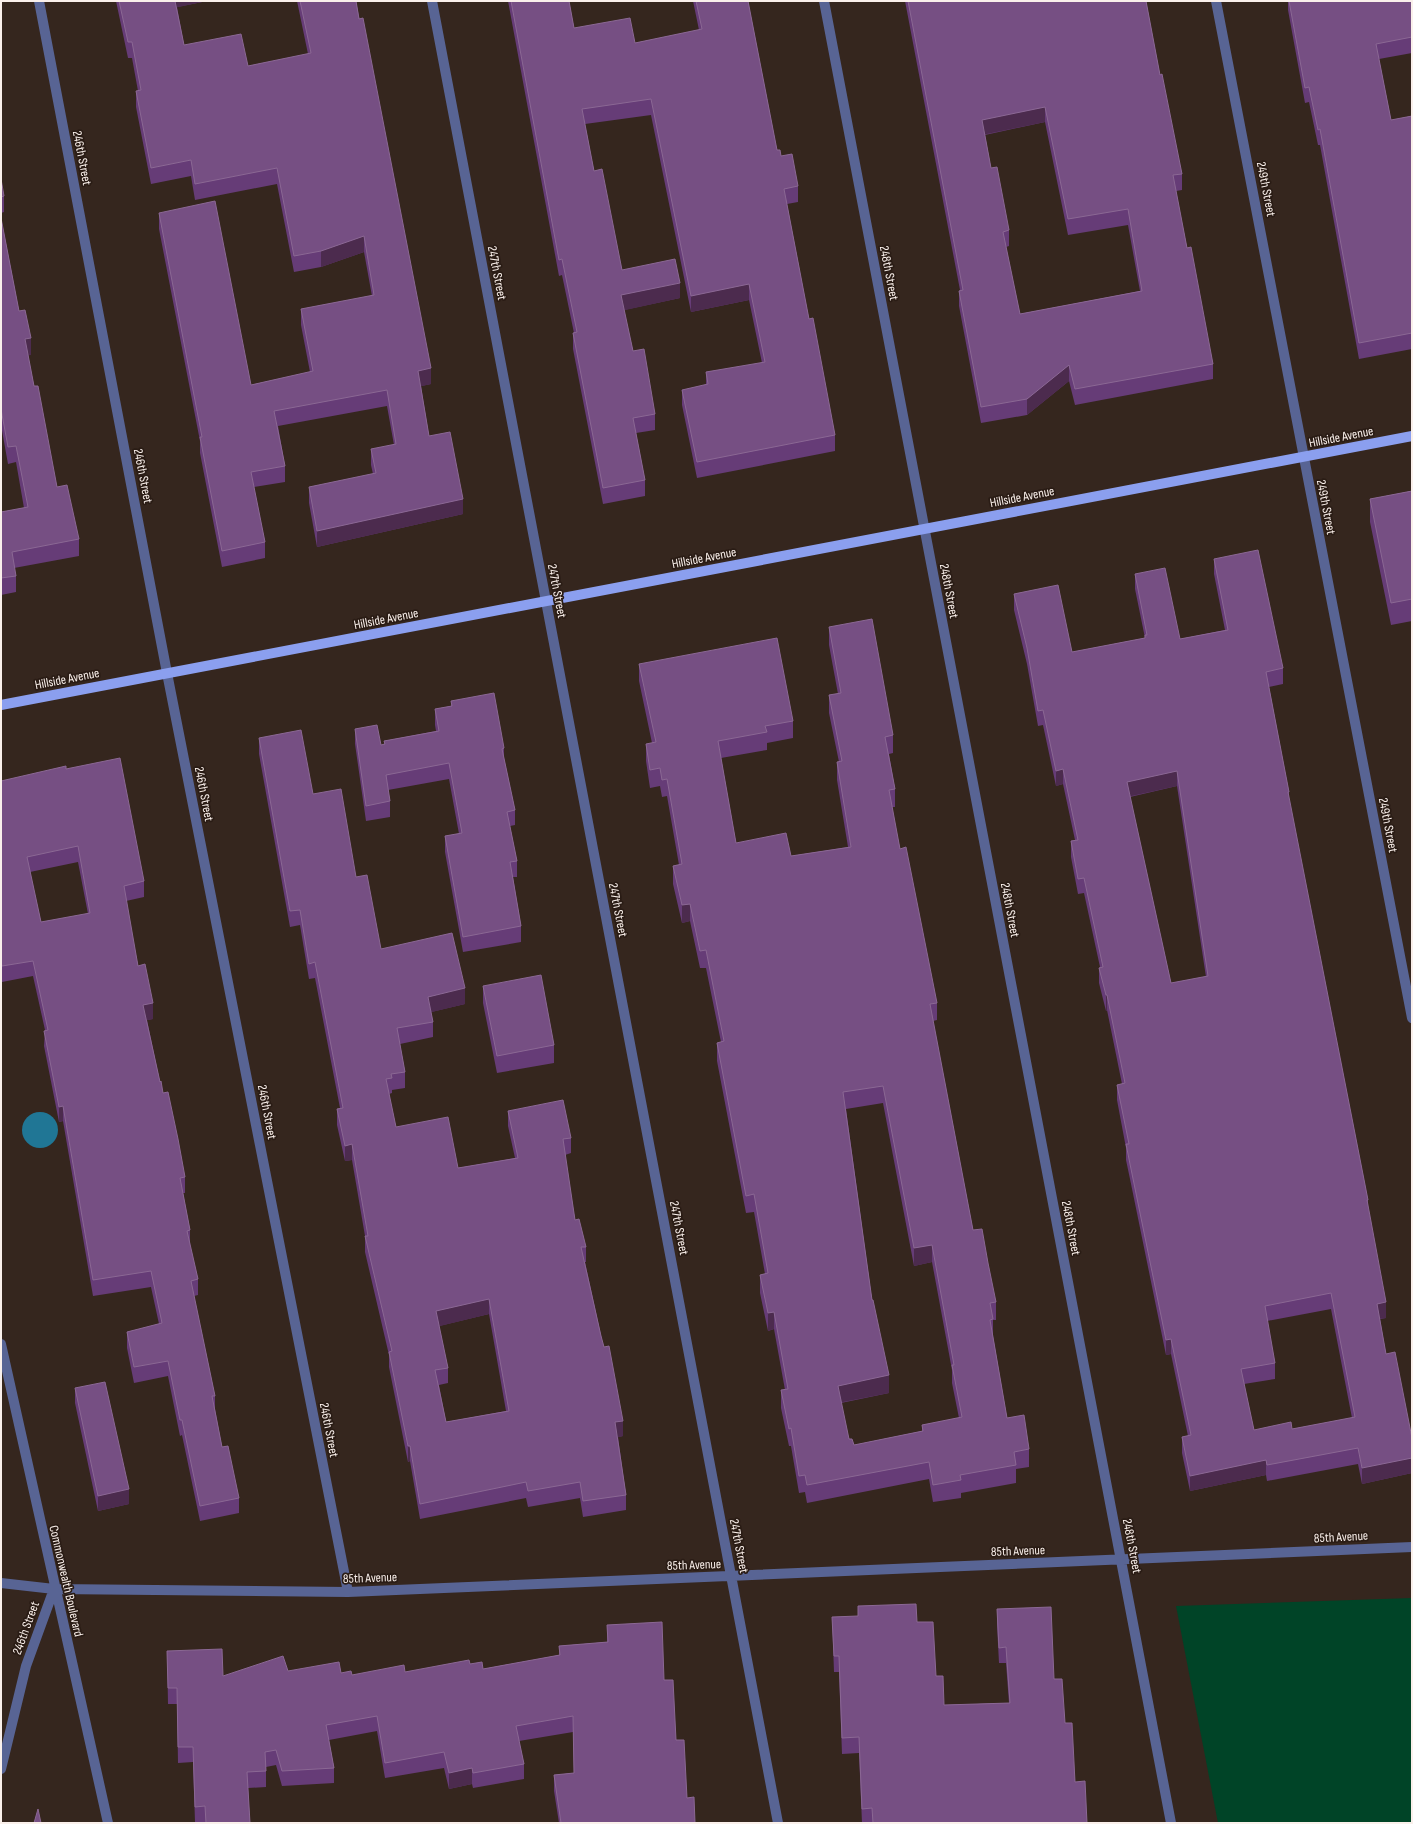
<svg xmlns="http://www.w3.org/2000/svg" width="1413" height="1824" viewBox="0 0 1413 1824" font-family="'Sofia Sans Condensed',sans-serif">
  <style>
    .green { fill: #004427 }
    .water { fill: #207695 }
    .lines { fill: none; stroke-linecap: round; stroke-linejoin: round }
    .minor { stroke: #586494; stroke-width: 10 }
    .major { stroke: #8b9fef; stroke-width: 10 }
    .wall { fill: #663c77; fill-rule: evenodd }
    .shaded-wall { fill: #4c2b4e }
    .building { fill: #764f83; stroke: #8b6894; fill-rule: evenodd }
    .labels { text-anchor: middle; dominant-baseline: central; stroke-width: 3.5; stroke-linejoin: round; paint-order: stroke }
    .street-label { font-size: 13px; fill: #faf0eb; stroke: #2a1c15 }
  </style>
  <rect width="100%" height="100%" fill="#35261e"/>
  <path class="green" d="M1412,1598v225h-194l-42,-217z"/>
  <path class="water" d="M22 1130a18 18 0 1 1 36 0a18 18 0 1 1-36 0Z"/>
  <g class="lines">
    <path class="minor" d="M39,1l128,672 181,919
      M432,1l346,1822
      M824,1l347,1822
      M1216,1l196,1017
      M1,1344l107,479
      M1,1583l53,6 294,3 1064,-45
      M1,1769l25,-103 28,-77"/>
    <path class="major" d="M1,705l1411,-269"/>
  </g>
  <path class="wall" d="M116,1h91l-30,6 7,38 64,21 60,-12 -11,-53h59l75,383 -10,2 8,50 34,78 -146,33 -8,-44v-16l64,-13 -2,-9v-16l23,-4 -7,-39 -109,20 7,40v16l-31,5 11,55v16l-43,9 -22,-114v-12l-41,-212v-16l92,172 59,-13 -9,-47v-16l71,-13 -8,-44 -43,15 -27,5 -17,-88 -82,16 -4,-24 -40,8 -15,-77v-16h2l-6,-33h-4z
    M508,1h61l5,27 61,15 64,-13 -6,-29h55l29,149 4,6 17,30v16l-11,2 22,115 26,116v16l-138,27 -15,-73v-15l24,-5v-13l56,-9 -13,-63 -58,12 -40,-197 -66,9 9,47 28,99 58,28 -56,12 9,41 22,63v16l-19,3 9,47v16l-42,8 -30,-155v-16h1l-12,-58 -3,1z
    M905,1h241l14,74 22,99v16l-6,1 11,57 26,116v15l-138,26 -6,-24 -42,34 -46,8 -22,-117v-15l1,-1zM1045,122l23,113 60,-10 12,66 -120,23 -14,-67 3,-1v-16l-18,-62 -6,-33z
    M1288,1h124v52l-33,6 12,61 21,-4v233l-53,10 -39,-214h-2l-9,-43 -4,1 -17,-93z
    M1,179l3,17v16l-3,1z
    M1,217l18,94 12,44h-3l6,31 23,101 22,52v17l-65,12 2,8v16l-15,3v-83l23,-4 -8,-46 -8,2 -7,-39z
    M1412,491v130l-21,4 -21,-103v-23z
    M1214,559l69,109v16l-14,3 20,105v9l79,399v8l18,110 -6,1 6,35 26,84v35l-50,11 -4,-20 -91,17 -1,-6 -76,16 -8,-38v-16l6,-1 -17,-82 -5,1 -36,-176 -4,-19v-12l-9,-48v-15l5,-1 -15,-74 -1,1 -7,-28v-15l1,-1 -16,-74 -6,1 -7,-37v-16l4,-1 -12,-56 -7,2 -13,-61 -5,1 -11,-62 -13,-54v-16l58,58 73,-14 -10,-49v-15l45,65 45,-9 -11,-56zM1177,786l29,191 -35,6 -41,-186zM1331,1309l21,109 -60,11 -38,1 -10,-46 31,-5v-16l-8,-42z
    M829,627l64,108v18l-4,1 6,35v18h-3l8,42 37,154v17l-4,1 40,209 23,72v18h-3v16l14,82 22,31v18l-13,2v14l-55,10v5l-28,4 -4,-23 -122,24 -2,-11 -6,1 -8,-47h-2l-8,-38v-18h4l-11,-61 -6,2 -8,-38v-18l5,-1 -11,-62 -8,1 -29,-152v-18l4,-1 -15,-74h-6l-10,-47 -8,2 -9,-39v-18l6,-1 -12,-69 -5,1 -2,-11 -10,2 -4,-27v-17l6,-1 -13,-62v-17l154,57v17l-26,5v7l-46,8 15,85 55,13 57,-9 -11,-67v-18h2l-10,-49v-18l9,-1 -9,-49zM883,1103l31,163 18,-4 20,108v13l7,35 -37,7v6l-68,14 -5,-6 -8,-36 48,-10 -17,-93 -26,-191z
    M451,701l53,47v10l11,52v15l-5,1 7,35v16h-4l8,49v16l-58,10 -18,-100v-16l14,-2 -10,-55 -61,11 2,11v16l-24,4 -11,-77v-15l26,16h3v-4l52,-10 -1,-6v-16l16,-3z
    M259,738l54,56 43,83 25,72 84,55 -34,8 2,10v15l-33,7 5,28v16l-13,2v3l-3,1 7,33 62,41 57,-10 -7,-32v-15l63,27v15l-6,2 10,65 11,27v15h-1l38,174 -5,1 8,58v15l-43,7 -3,-19 -52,9 -2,-9 -106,21 -10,-58 -2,1 -19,-95v-12l-24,-103v-16l-13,-76 -7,1 -8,-36v-16l3,-1 -25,-130 -6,1 -9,-54 -10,2 -31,-173zM489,1314l17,97 -60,11 -7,-37 9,-2v-15l-9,-42z
    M66,769l78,112v16l-18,4 12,65 15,53 -6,1 13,62 25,95v16h-2l7,37v16l8,33v16l-4,1 21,100v13l7,38 17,51v15l-39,8 -18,-86 -2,1 -12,-60 -34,7 -7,-35v-16l32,-8 -8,-37 -58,9 -30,-175 -4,1 -15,-76 1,-16 -12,-54 -31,6 -1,-4v-197zM78,862l10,52 -47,8 -11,-50z
    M483,986l71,59v18l-57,10 -14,-70z
    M75,1388l54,116 -31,7 -23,-108z
    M997,1609l57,70 11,44 10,59 12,41h-225l-3,-70 -17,1 -3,-82h-5l-2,-55 85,5 19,54 8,29 65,-2 -3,-40h-7l-2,-38z
    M607,1625l57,55 23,118 8,25h-136l-5,-32v-16l20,-2 -1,-41 -54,9 5,23v15l-51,9 -1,-4 -23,5 -5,-21 -59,10 -8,-47 -48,9 5,28v15l-52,3 -6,-21 -10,2v20l-18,1 2,35h-45v-1h-10l-2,-60 -15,1 -1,-59h-9l-1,-53 56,25 65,-5 53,2 11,2 53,-3 65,-8 13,5 76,-14v-9l48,-4z"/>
  <path class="shaded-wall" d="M174,1h33l-33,7z
    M1045,107v15l-63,13v-15z
    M364,236v16l-43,15v-16z
    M680,283v15l-59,13v-16z
    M749,284v16l-58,12v-16z
    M31,338v17l-6,1v-17z
    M1069,365v16l-42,34v-16z
    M431,368v16l-13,3v-16z
    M463,499v15l-146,33v-16z
    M1063,769v15l-7,2v-15z
    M1177,771v15l-50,11v-15z
    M690,904v17l-8,2v-18z
    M465,988v16l-37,9v-16z
    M1106,995h1v15l-1,1z
    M153,1003v16l-10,2v-16z
    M63,1106v15l-4,1v-15z
    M352,1144v16l-7,1v-15z
    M932,1245v17l-18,4v-18z
    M489,1299v15l-53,13v-16z
    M1386,1302v16l-9,1v-15z
    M774,1312v17l-6,2v-18z
    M1171,1339v15l-5,1v-15z
    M889,1375v18l-51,10v-17z
    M623,1421v15l-8,2v-16z
    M408,1446h2v15l-2,1z
    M1412,1458v15l-50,11v-16z
    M1266,1460v15l-76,16v-15z
    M129,1489v15l-31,7v-15z
    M472,1768v16l-23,5v-16z"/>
  <path class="building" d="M119,1h56l9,44 57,-11 7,32 63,-13 -11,-52h56l3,18 4,-1 68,350 -13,3 11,65 21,-4 13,67 -146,32 -8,-44 67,-14 -5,-24 25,-5 -9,-54 -113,21 11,55 -34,6 14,70 -43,9 -22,-114h2l-43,-224 56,-12 36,184 62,-14 -12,-62 73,-14 -10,-59 -43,15 -27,5 -17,-88 -82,16 -4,-24 -40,8 -15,-77 5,-1 -9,-48h-4z
    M511,1h58l5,27 56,-10 5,25 67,-14 -6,-28h52l29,149h3l1,6 11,-2 6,32 -14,3 25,130 4,-1 22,117 -138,27 -15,-72 26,-6 -2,-12 59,-10 -16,-78 -58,12 -40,-197 -69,10 12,62 8,-2 20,101 53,-11 5,24 -59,12 12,56 11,-2 11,65 -22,4 12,62 -42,8 -30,-155 4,-1 -15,-73 -3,1z
    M908,1h238l14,74 2,-1 20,100 -9,1 14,73 4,-1 22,117 -138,25 -6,-24 -42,34 -46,8 -22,-116 4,-1zM1045,107l23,112 60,-10 14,82 -122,23 -17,-82 6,-2 -12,-63 -6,1 -9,-48z
    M1289,1h123v36l-36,7 15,76 21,-4v217l-53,10 -39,-214 -2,1 -9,-43 -4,1z
    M1,179l3,17 -3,1z
    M1,218l18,93 6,-1 6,28 -6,1 9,47h4l19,101 10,-2 12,54 -67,13 4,24 -15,2v-66l27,-5 -12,-61 -8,1 -7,-38z
    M1412,491v108l-21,4 -21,-104z
    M1258,550l25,118 -17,4 23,120h-1l80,408h-1l19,102 -9,2 9,50 9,-2 17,86v20l-50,10 -4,-20 -91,17 -1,-5 -76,16 -8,-39 9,-2 -20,-96 -5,1 -36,-176 -4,-20h3l-12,-59 8,-2 -18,-88h-1l-7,-27 4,-1 -19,-89 -6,1 -7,-38 7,-1 -15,-71 -7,2 -13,-61 -5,1 -11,-63 -13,-54 44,-9 14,67 73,-14v-3h2l-12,-61 30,-6 15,71 48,-9 -14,-71zM1177,771l31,205 -37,7 -44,-201zM1331,1293l24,124 -63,12 -1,-7 -37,8 -13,-61 34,-6 -10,-57z
    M872,619l21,116 -8,2 10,52 -6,1 11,59 6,-2 31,156 -7,1 43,226 9,-1 6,34 8,39 -6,1 3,16 -3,1 17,98 17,-3 5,34 -15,3 2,13 -56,10 1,5 -28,5 -4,-23 -122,23 -2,-10 -6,1 -8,-48 -2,1 -8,-39 7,-1 -14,-77 -6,1 -8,-38 8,-2 -14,-79 -8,2 -29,-153 7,-2 -18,-91 -6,1 -10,-47 -8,1 -9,-39 9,-2 -15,-85 -5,1 -2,-12 -10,2 -4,-26 10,-2 -17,-78 138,-26 16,83 -28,5 2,6 -49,9 18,102 50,-10 5,23 60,-9 -14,-85 5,-1 -13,-66 12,-2 -12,-66zM883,1086l31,162 18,-3 22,120h-2l10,52 -40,8 1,6 -69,14 -2,-6h-3l-11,-53 51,-11 -16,-75h-1l-29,-208z
    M494,693l10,55 -2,1 13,61 -8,2 10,49 -7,1 11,64 -58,11 -18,-101 17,-3 -13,-70 -63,12 4,26 -24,5 -11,-77 22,-4 4,20 4,-1 -1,-3 55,-10 -4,-22 17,-3 -1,-5z
    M301,730l12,64 28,-5 15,88 11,-2 14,74 71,-16 13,55 -37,9 5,25 -36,6 8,44 -14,2 1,4 -6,1 10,48 52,-10 10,51 60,-10 -10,-47 55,-11 8,38 -8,1 12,81 4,-1 7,28h-5l20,89 3,11 5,-1 14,75 -8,1 11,73 -43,6 -3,-19 -52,9 -2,-9 -106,22 -10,-58h-2l-19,-94 3,-1 -27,-115h3l-16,-92 -7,2 -8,-37 6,-1 -28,-146 -6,2 -9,-54 -10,1 -31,-173zM489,1299l20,112 -63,11 -11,-52 13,-2 -12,-57z
    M120,758l24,123 -20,5 14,80 7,-2 8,39 -10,2 17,77 1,-1 2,12 5,-1 10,47 7,38 -5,1 10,52 -3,1 11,48 -7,2 24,115h-3l10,51 6,-1 11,52 -39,8 -18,-86h-2l-12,-59 -34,6 -7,-35 35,-9 -11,-52 -58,9 -30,-174 -4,1 -15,-76 4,-1 -15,-69 -31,5 -1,-4v-181l65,-15v3zM78,846l12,67 -49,9 -14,-65z
    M541,975l13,70 -57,11 -14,-70z
    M105,1382l24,107 -31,7 -23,-108z
    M916,1604l1,18h16l3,54h7l1,29 66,-2 -4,-56 -7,1 -2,-39 54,-2 3,72h8l3,44h7l3,59 10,-1 2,42h-214l-1,-15 -10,1 -3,-72 -17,1 -3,-82h-5l-2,-39 26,-1v-10z
    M662,1622l2,58h9l3,60h8l3,58 7,-1 1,26h-134l-7,-48 20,-2 -1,-57 -57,10 8,38 -51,9 -1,-5 -23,5 -5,-21 -59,11 -8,-47 -51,9 8,43 -52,3 -6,-21 -11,2 1,19 -19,1 3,51h-44l-1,-17 -10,1 -2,-60h-15l-1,-59h-9l-1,-37 55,-2 1,27 60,-20 5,15 51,-9 2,11 10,-2 1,4 52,-10 1,7 64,-12 1,4 12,-2 1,7 77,-14 -1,-9 49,-4 -1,-17z
    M38,1809l3,14h-7z"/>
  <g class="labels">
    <g class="street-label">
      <text transform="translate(82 158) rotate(79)">246th Street</text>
      <text transform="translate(1266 189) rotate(79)">249th Street</text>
      <text transform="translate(497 273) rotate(79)">247th Street</text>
      <text transform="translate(889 273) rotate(79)">248th Street</text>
      <text transform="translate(1341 437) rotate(-11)">Hillside Avenue</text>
      <text transform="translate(143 476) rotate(79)">246th Street</text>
      <text transform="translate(1022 497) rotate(-11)">Hillside Avenue</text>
      <text transform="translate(1326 507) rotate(79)">249th Street</text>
      <text transform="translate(704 558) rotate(-11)">Hillside Avenue</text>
      <text transform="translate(557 591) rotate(79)">247th Street</text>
      <text transform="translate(949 591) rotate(79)">248th Street</text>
      <text transform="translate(386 619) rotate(-11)">Hillside Avenue</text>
      <text transform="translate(67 679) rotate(-11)">Hillside Avenue</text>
      <text transform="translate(204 794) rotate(79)">246th Street</text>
      <text transform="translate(1388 825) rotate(79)">249th Street</text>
      <text transform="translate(618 910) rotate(79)">247th Street</text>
      <text transform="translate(1010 910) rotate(79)">248th Street</text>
      <text transform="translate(267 1112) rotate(79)">246th Street</text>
      <text transform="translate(679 1228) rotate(79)">247th Street</text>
      <text transform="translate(1071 1228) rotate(79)">248th Street</text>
      <text transform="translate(329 1430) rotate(79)">246th Street</text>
      <text transform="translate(1341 1537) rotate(-3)">85th Avenue</text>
      <text transform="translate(739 1546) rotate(79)">247th Street</text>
      <text transform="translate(1132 1546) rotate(79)">248th Street</text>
      <text transform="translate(1018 1551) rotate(-2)">85th Avenue</text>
      <text transform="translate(694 1565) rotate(-2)">85th Avenue</text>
      <text transform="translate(370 1578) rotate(-2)">85th Avenue</text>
      <text transform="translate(66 1581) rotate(77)">Commonwealth Boulevard</text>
      <text transform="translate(26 1628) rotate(-70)">246th Street</text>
    </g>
  </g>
  <rect width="1413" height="1824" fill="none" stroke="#faf0eb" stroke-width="4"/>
</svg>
